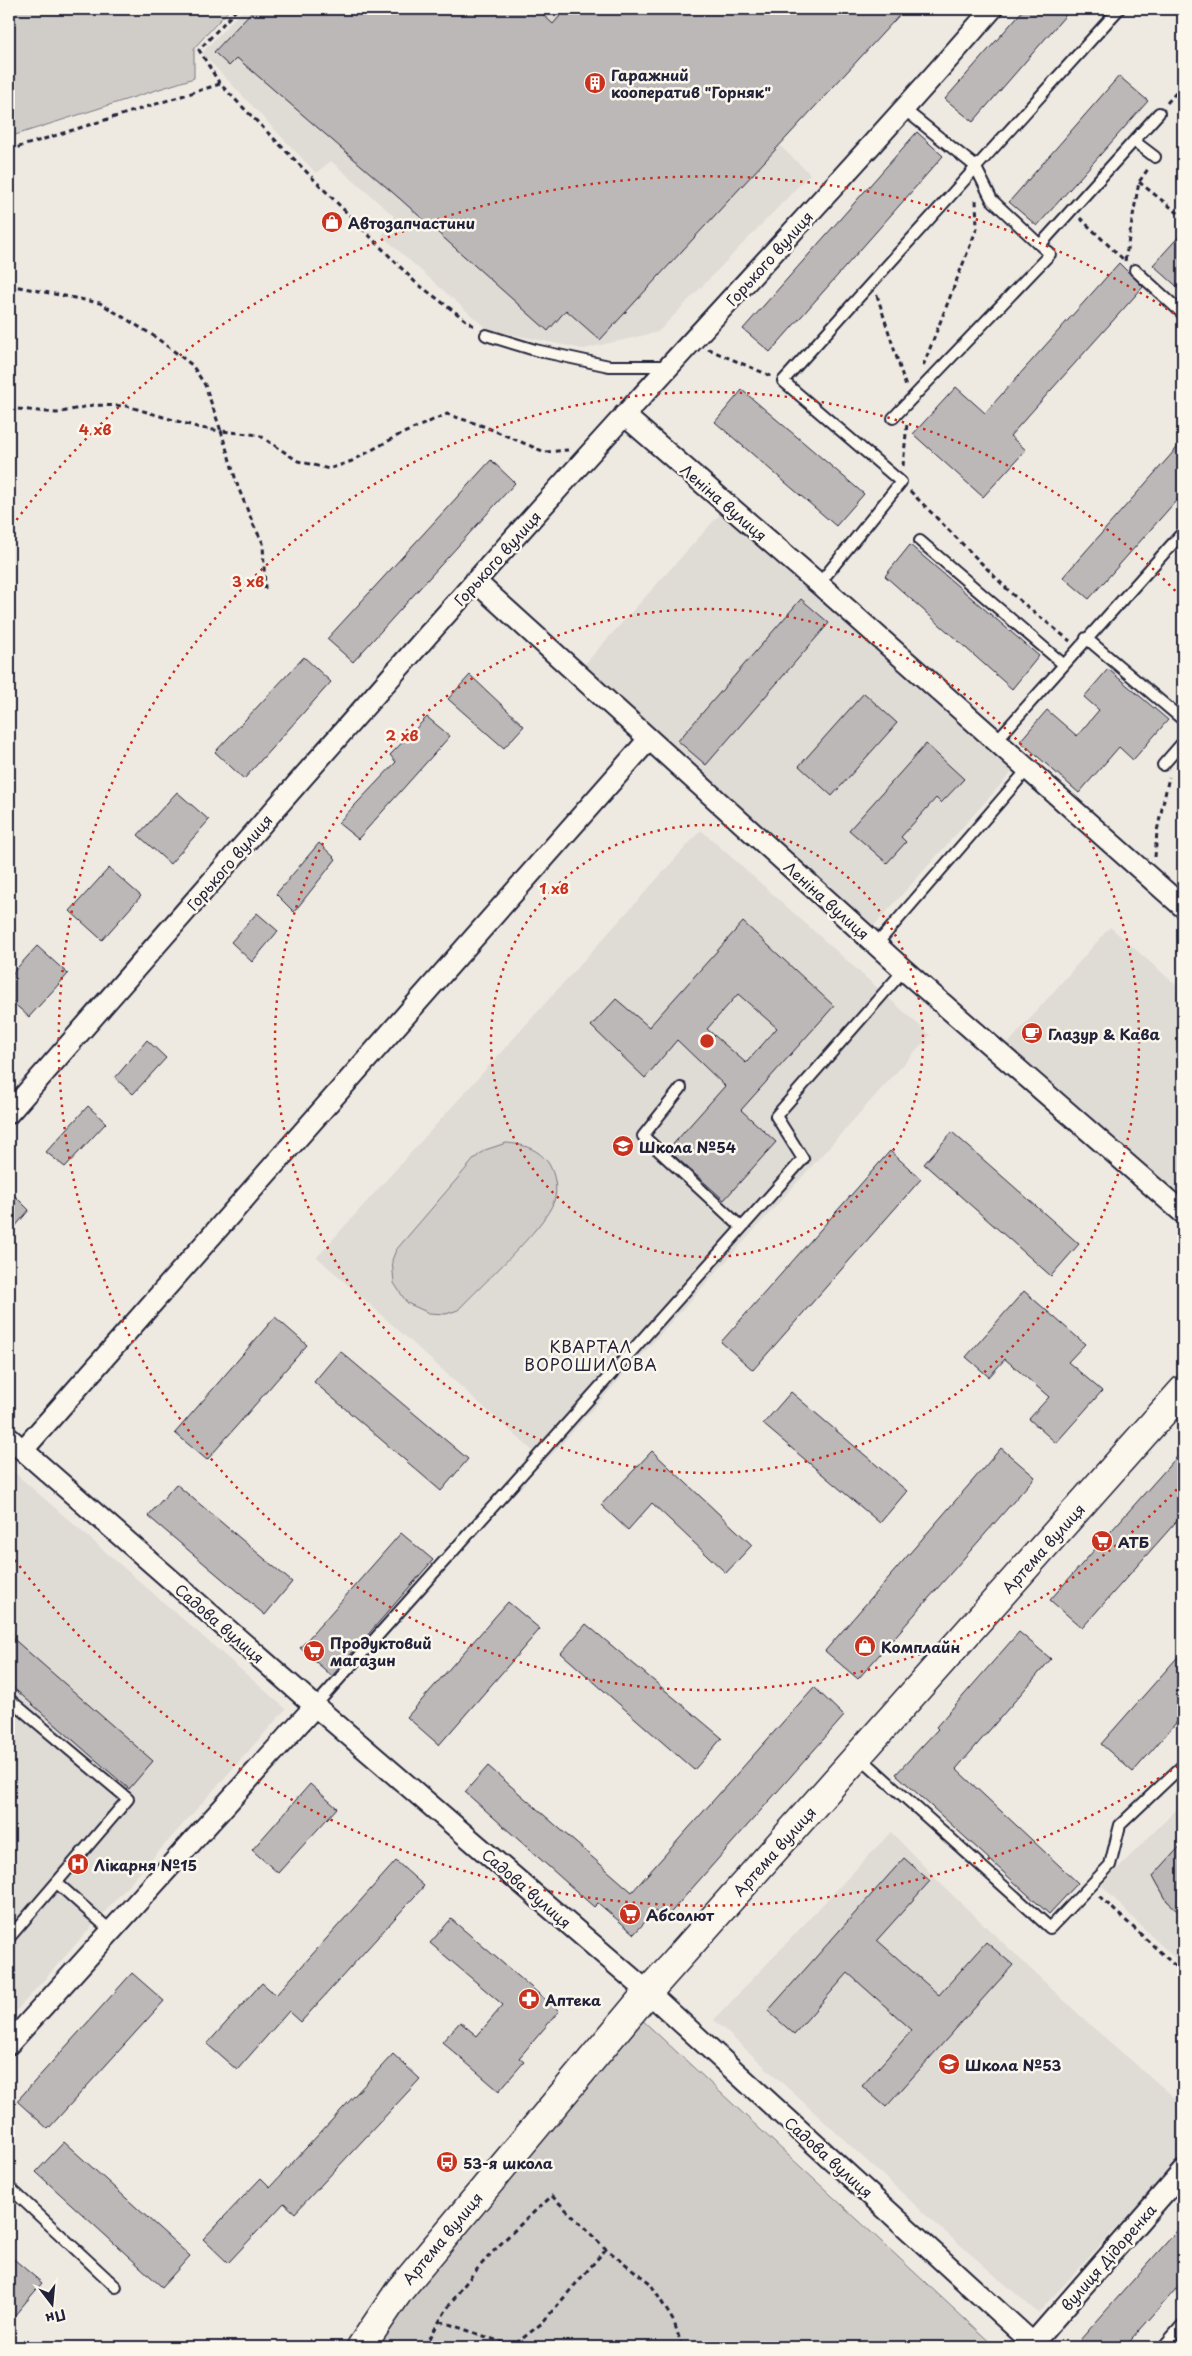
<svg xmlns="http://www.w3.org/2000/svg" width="1192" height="2356" viewBox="0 0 1192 2356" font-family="'Playpen Sans',sans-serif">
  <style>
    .built { fill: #dfdbd5 }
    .green { fill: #d0cdc9; stroke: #797882 }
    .building { fill: #bcb8b8; stroke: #22223b; fill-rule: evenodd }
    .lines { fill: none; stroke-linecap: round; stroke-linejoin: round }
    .lane-casing { stroke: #22223b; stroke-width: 14 }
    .street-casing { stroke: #22223b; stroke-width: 24 }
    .secondary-casing { stroke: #22223b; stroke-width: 31 }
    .path { stroke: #22223b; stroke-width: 3; stroke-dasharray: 5 4; stroke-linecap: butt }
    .lane { stroke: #fbf7ec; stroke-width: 10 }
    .street { stroke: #fbf7ec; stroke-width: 20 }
    .secondary { stroke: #fbf7ec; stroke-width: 28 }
    .ring { fill: none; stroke: #c8321e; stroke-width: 2.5; stroke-dasharray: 2.5 5 }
    .labels { text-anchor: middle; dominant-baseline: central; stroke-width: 5; stroke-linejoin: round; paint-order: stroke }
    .poi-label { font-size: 15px; font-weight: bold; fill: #22223b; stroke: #fbf7ec; text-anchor: start }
    .street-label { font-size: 15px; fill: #22223b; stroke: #fbf7ec }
    .neighbourhood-label { font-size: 16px; letter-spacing: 1px; fill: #22223b; stroke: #fbf7ec }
    .centre { fill: #c8321e; stroke: #fbf7ec; stroke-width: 2.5 }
    .ring-label { font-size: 15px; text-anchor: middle; font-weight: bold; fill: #c8321e; stroke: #fbf7ec; stroke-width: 5; stroke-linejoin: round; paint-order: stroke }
  </style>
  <rect width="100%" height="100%" fill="#eeeae2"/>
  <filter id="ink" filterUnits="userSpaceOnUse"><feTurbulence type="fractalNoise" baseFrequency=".02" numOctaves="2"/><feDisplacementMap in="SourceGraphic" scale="10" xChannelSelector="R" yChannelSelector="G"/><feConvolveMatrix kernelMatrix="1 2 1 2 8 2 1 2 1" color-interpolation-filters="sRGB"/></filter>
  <g filter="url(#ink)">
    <path class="built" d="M243,9h661l-125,136 31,29 -152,158 -75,17 -96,-20 -105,-93 12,-20 -63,-55 -15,12 -114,-120z
      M722,512l290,260 -140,156 -290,-261z
      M701,830l229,205 -385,427 -228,-205z
      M1110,927l73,64v206l-176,-152z
      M9,1468l277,241 -277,310z
      M1183,1803v163l-46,-44 -36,-37z
      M891,1832l54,56 144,136 94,81v50l-145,158 -111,-97 -213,-196z"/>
    <path class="green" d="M9,9h221l-36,39v30l-185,59z
      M506,1143c17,1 33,6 43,21 6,11 9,25 5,37 -9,27 -74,85 -96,109l-12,4 -17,-1 -22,-10 -13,-20 -2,-23 4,-10 79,-92 10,-8z
      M638,2016l357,331h-614l3,-18z"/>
    <path class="building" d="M254,9h283l16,15 13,-15h339l-305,331 -34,-30 -18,21 -149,-133 -162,-140 -8,8 -15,-14z
      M1024,9h47l-98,113 -28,-23z
      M1119,76l29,25 -111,125 -28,-24z
      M917,132l26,24 -173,196 -27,-23z
      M1183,232v60l-30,-27z
      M1119,263l24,24 -133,149 16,14 -43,47 -70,-63 43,-47 29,26z
      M742,390l122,104 -28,32 -121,-104z
      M1183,441v52l-94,106 -26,-22z
      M491,460l24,23 -162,179 -26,-23z
      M910,545l129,111 -27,33 -127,-113z
      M801,599l28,24 -123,142 -28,-24z
      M304,657l27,25 -87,97 -29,-27z
      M1108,669l60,51 -35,40 -14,-13 -40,46 -59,-52 27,-31 30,26 22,-26 -15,-13z
      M470,675l54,51 -20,22 -56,-49z
      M864,693l33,30 -65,73 -33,-30z
      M427,717l23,19 -92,103 -20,-16 58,-61 -6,-7z
      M926,744l38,35 -23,24 -5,-5 -35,39 5,5 -19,21 -38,-33z
      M177,792l32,28 -39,44 -32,-29z
      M319,843l17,16 -42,53 -18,-18z
      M109,868l32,28 -39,44 -32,-29z
      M257,913l21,18 -26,31 -21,-20z
      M743,922l91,84 -93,104 35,32 -52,58 -56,-50 57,-64 -48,-46 -32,38 -54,-52 25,-27 33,28zM738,994l39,34 -31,35 -39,-34z
      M37,946l31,28 -39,43 -20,-18v-22z
      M147,1040l19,18 -33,36 -18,-16z
      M88,1106l18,17 -41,44 -19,-15z
      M952,1132l127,112 -28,32 -127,-112z
      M890,1151l31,28 -168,191 -32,-28z
      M9,1190l20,20 -20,24z
      M1024,1291l61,53 -17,18 34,29 -46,52 -27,-24 20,-22 -44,-38 -16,18 -23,-20z
      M275,1317l32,28 -100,115 -32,-27z
      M340,1351l128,108 -27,32 -127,-109z
      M791,1392l116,99 -27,32 -117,-99z
      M1001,1448l34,29 -177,202 -33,-28z
      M1183,1450v64l-101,114 -32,-28z
      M652,1451l100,94 -26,28 -74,-70 -24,27 -27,-25z
      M176,1484l116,98 -27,33 -117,-99z
      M401,1533l32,27 -101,116 -32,-28z
      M508,1602l32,27 -101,116 -32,-28z
      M586,1624l136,114 -28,32 -133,-117z
      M1019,1632l32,27 -95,110 122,114 -29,31 -153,-140 42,-45 -2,-2z
      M9,1635l144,126 -24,28 -120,-105z
      M1183,1651v64l-50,57 -32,-28z
      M814,1687l30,29 -179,203 -10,-8 -21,23 -36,-31 -4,4 -129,-115 23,-26 144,126z
      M310,1784l27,24 -59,65 -26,-23z
      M1183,1843v72l-16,-14 -14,-25z
      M904,1858l26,23 -53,59 62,55 47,-53 27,23 -127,142 -24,-21 50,-56 -64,-57 -54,61 -26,-23z
      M396,1861l28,25 -123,136 -12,-11 -52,59 -30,-26 55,-61 14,12z
      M451,1919l108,92 -40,47 5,4 -25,29 -57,-49 18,-20 17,14 26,-31 -73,-62z
      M132,1973l32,28 -116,128 -31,-28z
      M393,2054l27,25 -125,134 -11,-10 -56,60 -25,-24 58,-61 9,9z
      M64,2142l126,114 -28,31 -126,-115z
      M1183,2224v57l-58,66h-37l-8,-7z
      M9,2255l33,28 -33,39z"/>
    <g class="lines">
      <g class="lane-casing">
        <path id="lane" d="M905,110l70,56 17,34 48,45 119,-132
          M1134,141l21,16
          M1135,270l48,44
          M486,335l49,15 74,16h60
          M893,418l157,-164 -10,-9
          M920,541l143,123
          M819,584l82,-102 -118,-101 336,-372
          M1086,638l97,82
          M996,741l187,-209
          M1163,765l20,-23
          M876,945l151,-175
          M681,1088l-38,48 98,91
          M9,1699l119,100 -119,139
          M315,1706l488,-547 -27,-43 128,-146
          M859,1756l191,172 60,-63 10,-40 63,-60
          M57,1883l54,48
          M9,2187l107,100
          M1163,2347l20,-23"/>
      </g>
      <g class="street-casing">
        <path id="street" d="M624,415l195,169 364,323
          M475,581l429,389 279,243
          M9,1113c204,-232 406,-467 614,-696 123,-136 249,-269 369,-408
          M9,1438l306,268 333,286 389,355
          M23,1450l626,-711
          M9,2044l306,-338
          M1033,2343l150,-172"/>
      </g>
      <g class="secondary-casing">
        <path id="secondary" d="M361,2347l38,-56 249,-299 535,-602"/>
      </g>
      <path class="path" d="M220,84l-21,-34 38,-41
        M1167,103l16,-18
        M9,150l211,-66 195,198 60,45
        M1139,182l44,35
        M1080,218l44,42
        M1125,261l14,-79 9,-13
        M9,285l91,18 54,33 38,29 13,20 16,46 38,4 39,26 31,8 23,-8 47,-26 48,-21 36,12 62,26 23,-2
        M877,295l29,92
        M708,349l63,27
        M923,366l54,-138 -1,-29
        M9,408l48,5 36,-8 34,1 73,22 21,3 17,56 16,39 9,17 2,46
        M903,466l4,-43
        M910,491l103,104 57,46
        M1155,857l2,-26 12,-54
        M1099,1896l84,77
        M440,2321l73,25 29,-23 64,-74
        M426,2347c27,-60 77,-108 126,-151l54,53 44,34 24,39 8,25"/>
      <use href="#lane" class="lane"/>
      <use href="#street" class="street"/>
      <use href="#secondary" class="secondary"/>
    </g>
  </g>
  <g class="ring">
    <circle cx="707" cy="1041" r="216"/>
    <circle cx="707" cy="1041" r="432"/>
    <path d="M1182 1484A649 649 0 1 1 1182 598"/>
    <path d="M1178 1766A865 865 0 0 1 12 1556M12 526A865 865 0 0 1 1178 316"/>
  </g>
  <defs>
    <g id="building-disc" transform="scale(1.125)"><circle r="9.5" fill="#c8321e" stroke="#fbf7ec"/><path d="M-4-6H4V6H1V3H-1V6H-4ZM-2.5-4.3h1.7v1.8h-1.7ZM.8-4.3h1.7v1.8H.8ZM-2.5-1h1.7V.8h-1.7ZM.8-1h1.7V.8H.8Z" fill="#fff"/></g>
    <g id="shop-disc" transform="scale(1.125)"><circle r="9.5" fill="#c8321e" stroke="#fbf7ec"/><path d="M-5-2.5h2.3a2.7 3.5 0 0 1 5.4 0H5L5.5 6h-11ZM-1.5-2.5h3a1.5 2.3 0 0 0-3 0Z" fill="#fff"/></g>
    <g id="cafe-disc" transform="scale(1.125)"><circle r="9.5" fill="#c8321e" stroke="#fbf7ec"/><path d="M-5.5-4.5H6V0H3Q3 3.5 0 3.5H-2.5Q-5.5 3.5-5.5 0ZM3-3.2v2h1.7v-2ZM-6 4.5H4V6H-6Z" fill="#fff"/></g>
    <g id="school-disc" transform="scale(1.125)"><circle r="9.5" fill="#c8321e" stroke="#fbf7ec"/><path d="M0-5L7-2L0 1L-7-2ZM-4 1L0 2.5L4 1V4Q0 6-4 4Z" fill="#fff"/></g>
    <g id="supermarket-disc" transform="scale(1.125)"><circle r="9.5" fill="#c8321e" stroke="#fbf7ec"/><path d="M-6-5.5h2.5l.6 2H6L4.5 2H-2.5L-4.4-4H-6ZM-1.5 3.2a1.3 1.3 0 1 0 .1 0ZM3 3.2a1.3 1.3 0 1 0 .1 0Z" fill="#fff"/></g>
    <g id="hospital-disc" transform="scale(1.125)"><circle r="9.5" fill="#c8321e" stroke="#fbf7ec"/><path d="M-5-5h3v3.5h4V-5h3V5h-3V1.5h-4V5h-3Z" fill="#fff"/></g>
    <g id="pharmacy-disc" transform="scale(1.125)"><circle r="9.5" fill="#c8321e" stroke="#fbf7ec"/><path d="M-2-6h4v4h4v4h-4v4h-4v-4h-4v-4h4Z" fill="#fff"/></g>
    <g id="bus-disc" transform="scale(1.125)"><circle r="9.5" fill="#c8321e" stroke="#fbf7ec"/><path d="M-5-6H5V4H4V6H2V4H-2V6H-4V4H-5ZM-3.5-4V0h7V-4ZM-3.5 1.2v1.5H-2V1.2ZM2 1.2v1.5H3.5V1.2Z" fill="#fff"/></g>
  </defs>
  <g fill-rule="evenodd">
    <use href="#building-disc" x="595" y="83"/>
    <use href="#shop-disc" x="332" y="222"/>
    <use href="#cafe-disc" x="1032" y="1033"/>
    <use href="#school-disc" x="623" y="1146"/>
    <use href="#supermarket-disc" x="1102" y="1541"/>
    <use href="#shop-disc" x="865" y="1646"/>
    <use href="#supermarket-disc" x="314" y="1651"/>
    <use href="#hospital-disc" x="78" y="1864"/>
    <use href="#supermarket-disc" x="630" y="1914"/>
    <use href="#pharmacy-disc" x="529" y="1999"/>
    <use href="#school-disc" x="949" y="2064"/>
    <use href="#bus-disc" x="447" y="2162"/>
  </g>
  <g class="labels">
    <g class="poi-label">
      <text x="611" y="74">Гаражний<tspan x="611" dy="17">кооператив "Горняк"</tspan></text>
      <text x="348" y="222">Автозапчастини</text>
      <text x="1048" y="1033">Глазур &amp; Кава</text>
      <text x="639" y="1146">Школа №54</text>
      <text x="1118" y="1541">АТБ</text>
      <text x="330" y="1642">Продуктовий<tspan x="330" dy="17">магазин</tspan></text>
      <text x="881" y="1646">Комплайн</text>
      <text x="94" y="1864">Лікарня №15</text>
      <text x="646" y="1914">Абсолют</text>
      <text x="545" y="1999">Аптека</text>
      <text x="965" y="2064">Школа №53</text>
      <text x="463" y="2162">53-я школа</text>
    </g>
    <g class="street-label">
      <text transform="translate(769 258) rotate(-48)">Горького вулиця</text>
      <text transform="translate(724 502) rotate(41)">Леніна вулиця</text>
      <text transform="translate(497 558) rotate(-48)">Горького вулиця</text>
      <text transform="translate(229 862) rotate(-49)">Горького вулиця</text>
      <text transform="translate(827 900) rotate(42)">Леніна вулиця</text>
      <text transform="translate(1043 1548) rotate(-48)">Артема вулиця</text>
      <text transform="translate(220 1623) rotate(41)">Садова вулиця</text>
      <text transform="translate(774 1851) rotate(-48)">Артема вулиця</text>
      <text transform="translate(527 1888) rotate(41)">Садова вулиця</text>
      <text transform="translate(829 2157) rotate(42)">Садова вулиця</text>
      <text transform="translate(442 2238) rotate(-50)">Артема вулиця</text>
      <text transform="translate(1108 2257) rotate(-49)">вулиця Дідоренка</text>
    </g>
    <g class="neighbourhood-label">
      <text x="591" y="1346">КВАРТАЛ<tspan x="591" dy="18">ВОРОШИЛОВА</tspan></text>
    </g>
  </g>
  <circle cx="707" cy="1041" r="8" class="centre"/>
  <g class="ring-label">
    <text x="95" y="435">4 хв</text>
    <text x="248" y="587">3 хв</text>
    <text x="402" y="741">2 хв</text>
    <text x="554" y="894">1 хв</text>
  </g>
  <rect width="1192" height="2356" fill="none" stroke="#fbf7ec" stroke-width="30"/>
  <rect x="15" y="15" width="1162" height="2326" fill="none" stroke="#22223b" stroke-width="2" filter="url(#ink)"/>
  <g transform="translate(52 2304) rotate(164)" stroke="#fbf7ec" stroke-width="4" paint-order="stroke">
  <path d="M0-4L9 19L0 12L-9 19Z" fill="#22223b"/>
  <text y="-8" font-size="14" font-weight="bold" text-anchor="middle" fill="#22223b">Пн</text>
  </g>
</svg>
